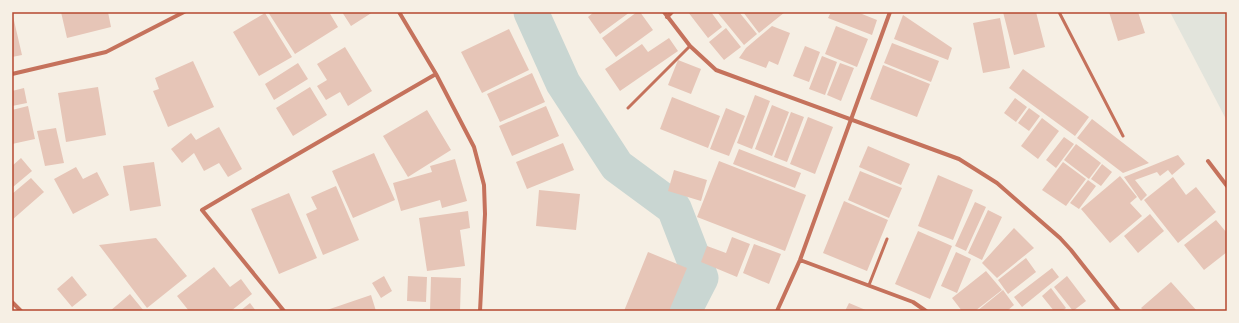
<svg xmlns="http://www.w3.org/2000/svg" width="1239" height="323" viewBox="0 0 1239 323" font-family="Inter,sans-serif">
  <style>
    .green { fill: #e2e4dc }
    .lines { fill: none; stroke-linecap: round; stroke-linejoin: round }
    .river { stroke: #c9d6d2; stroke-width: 35 }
    .building { fill: #e6c5b7 }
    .service { stroke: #c5725c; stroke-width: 3 }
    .minor { stroke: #c5725c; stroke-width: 4 }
    .neatline { fill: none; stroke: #b5482f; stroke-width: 1.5 }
  </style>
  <rect width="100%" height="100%" fill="#f6efe4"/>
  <path class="green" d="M1170,12h57v109z"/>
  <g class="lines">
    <path class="river" d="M531,12l32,71 54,83 57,42 27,70 -17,33"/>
  </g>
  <path class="building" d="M12,12l10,43 -10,2z
    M61,12h47l3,15 -44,11z
    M268,12h61l9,15 -43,27z
    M342,12h31l-22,14z
    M594,12h36l-30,22 -12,-17z
    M637,12h3l13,18 -37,27 -14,-19z
    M688,12h23l11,15 -14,11z
    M717,12h22l18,22 -13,11z
    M743,12h42l-26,21z
    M831,12h26l20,8 -5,15 -44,-17z
    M1003,12h33l9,35 -31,8z
    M1109,12h29l7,21 -27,8z
    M265,13l27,44 -33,19 -26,-44z
    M903,15l49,33 -4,12 -54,-21z
    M1000,18l10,50 -27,5 -10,-50z
    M772,26l18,7 -12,32 -9,-4 -3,7 -27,-10 7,-10z
    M836,26l32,13 -11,28 -32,-13z
    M726,28l15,19 -17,13 -15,-18z
    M509,29l20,41 -47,23 -21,-41z
    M669,38l9,13 -58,40 -15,-22 37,-25 6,8z
    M892,43l47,18 -8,21 -47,-19z
    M805,46l15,6 -11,30 -16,-6z
    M345,47l27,44 -24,15 -8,-14 -14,8 -9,-14 10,-6 -10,-16z
    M822,56l15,6 -12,33 -16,-6z
    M678,60l23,9 -10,25 -23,-9z
    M193,61l21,46 -46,20 -15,-36 6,-2 -4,-11z
    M298,63l10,16 -34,21 -9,-16z
    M840,63l14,5 -13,33 -14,-6z
    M883,65l47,19 -13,33 -47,-18z
    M1023,69l66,48 -14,19 -66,-48z
    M532,73l13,29 -45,20 -13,-28z
    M98,87l8,48 -40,7 -8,-49z
    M310,87l17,28 -34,21 -17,-28z
    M24,88l3,15 -15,3v-15z
    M755,95l15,6 -18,48 -15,-6z
    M672,97l48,19 -12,32 -48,-19z
    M1015,98l12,9 -11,15 -12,-9z
    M772,105l17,7 -17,44 -17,-7z
    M28,106l7,33 -23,5v-34z
    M546,106l13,30 -47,20 -13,-30z
    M726,108l19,8 -16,40 -19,-7z
    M1029,108l11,8 -11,15 -11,-8z
    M427,110l24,40 -43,27 -25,-41z
    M791,112l13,5 -17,45 -13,-5z
    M808,117l25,10 -18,47 -25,-10z
    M1042,118l17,13 -21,28 -17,-13z
    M1092,119l57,44 -26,10 -46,-35z
    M219,127l23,42 -14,8 -9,-14 -15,8 -10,-18 -12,10 -11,-14 20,-16 5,7z
    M56,128l8,35 -19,3 -8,-35z
    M1064,137l10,7 -18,24 -10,-8z
    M563,143l11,27 -47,19 -11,-27z
    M1076,144l25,19 -12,16 -25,-19z
    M868,146l42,18 -9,21 -42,-18z
    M739,149l62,24 -6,15 -62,-24z
    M374,153l21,47 -42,18 -21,-47z
    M1178,155l7,9 -13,11 -4,-5 -8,6 -3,-4 -22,8 12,15 -6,6 -17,-24z
    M21,158l11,13 -19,16 -1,-2v-19z
    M455,159l12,42 -25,7 -2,-8 -39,11 -8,-28 39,-11 -2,-6z
    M719,161l87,34 -21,56 -88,-34z
    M154,162l7,44 -31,5 -7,-45z
    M1063,162l23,17 -20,27 -24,-16z
    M1102,164l10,8 -11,14 -10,-7z
    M76,167l7,12 14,-7 12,23 -36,19 -19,-35z
    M674,170l33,10 -6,21 -33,-10z
    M860,171l42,17 -13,30 -41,-18z
    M938,175l35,15 -20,50 -35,-14z
    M1120,176l17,21 -7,6 12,13 -32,27 -29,-34z
    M1173,177l13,18 10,-8 20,25 -38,31 -34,-43z
    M31,178l13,14 -32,28v-26z
    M1088,180l8,6 -17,23 -9,-6z
    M336,186l23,54 -36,15 -17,-41 11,-5 -6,-12z
    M539,190l41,4 -4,36 -40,-4z
    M289,193l28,65 -38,16 -28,-65z
    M844,201l44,19 -21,51 -44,-18z
    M975,202l11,5 -20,44 -11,-5z
    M988,210l14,7 -20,43 -14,-7z
    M468,211l2,17 -10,2 5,36 -38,5 -8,-53z
    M1150,214l14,17 -26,22 -14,-17z
    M1216,220l11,13v19l-23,18 -20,-25z
    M1014,228l20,20 -37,30 -15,-15z
    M918,231l34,15 -22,53 -35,-15z
    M732,237l18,7 -13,33 -36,-15 6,-16 19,7z
    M156,238l31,38 -40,32 -48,-63z
    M754,244l27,10 -12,30 -26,-11z
    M648,252l39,16 -18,43h-45z
    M956,252l15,7 -14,34 -16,-7z
    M1026,258l10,14 -28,22 -10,-14z
    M214,267l16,20 11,-8 11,15 -21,17h-42l-12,-15z
    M1052,268l7,9 -37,30 -8,-10z
    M986,271l16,19 -27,21h-13l-10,-13z
    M72,276l15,19 -15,12 -15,-18z
    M384,276l8,15 -11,7 -9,-15z
    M408,276l19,1 -1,25 -19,-1z
    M1067,276l19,25 -13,10 -19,-24z
    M431,277l30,1 -1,33h-30z
    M1171,282l26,29h-53l-3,-3z
    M1051,288l15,20 -4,3h-8l-12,-15z
    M1003,290l11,15 -7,6h-30z
    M130,294l14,17h-34z
    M371,295l5,16h-52z
    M250,303l6,8h-16z
    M849,303l19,8h-23z"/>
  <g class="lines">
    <path class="service" d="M1059,12l64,124
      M628,108l62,-62
      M869,285l18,-46"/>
    <path class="minor" d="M399,12l37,62 38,73 10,38 1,29 -5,97
      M664,12l26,34 26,24 243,89 38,24 63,55 11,12 48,61
      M667,17l5,-5
      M12,74l94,-22 78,-40
      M1208,161l19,25
      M800,260l113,42 13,9
      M12,302l9,9
      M284,311l-82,-101 44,-26 190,-110
      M777,311l23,-51 90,-248"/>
  </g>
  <rect width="1239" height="323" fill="none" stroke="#f6efe4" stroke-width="26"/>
  <rect x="13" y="13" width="1213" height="297" class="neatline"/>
</svg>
